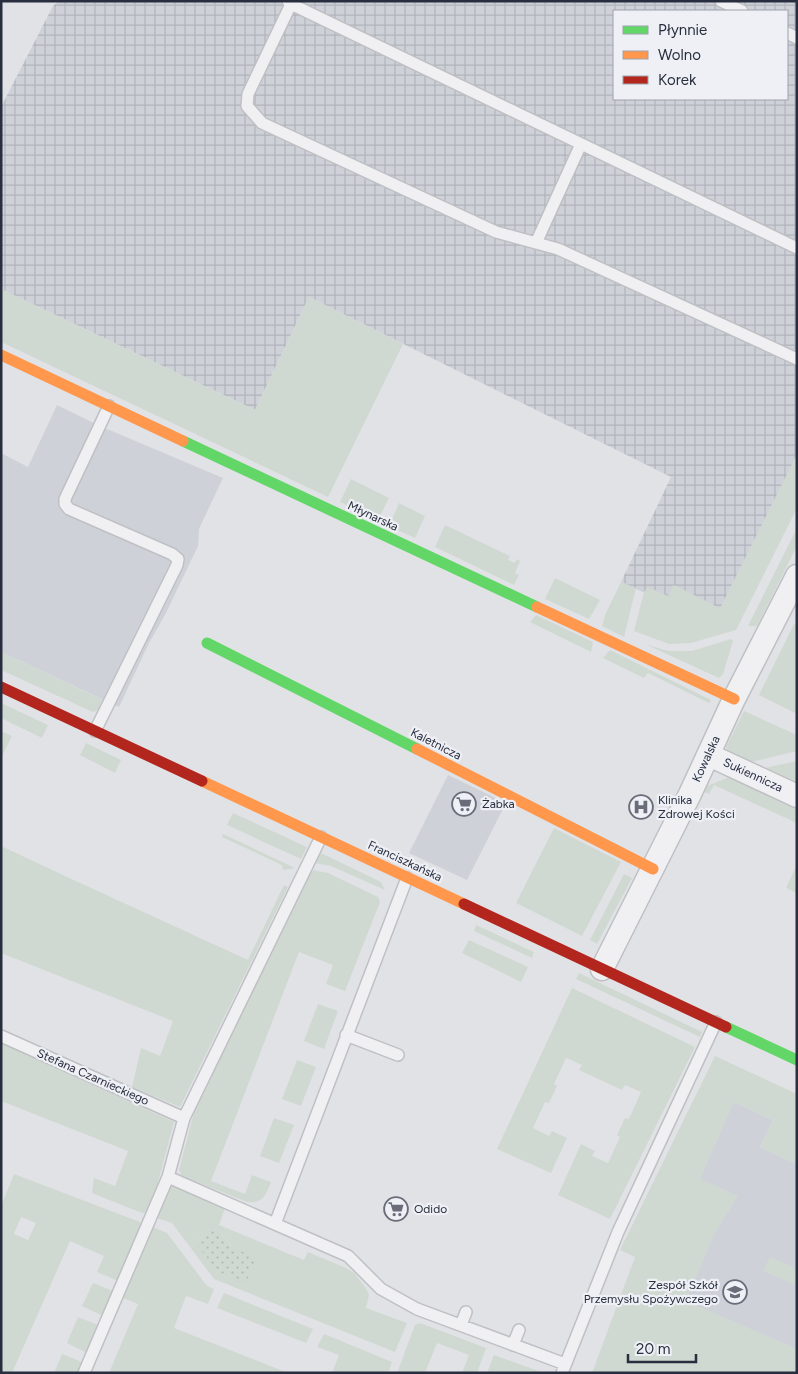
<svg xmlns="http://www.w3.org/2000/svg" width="798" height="1374" viewBox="0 0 798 1374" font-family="Figtree,sans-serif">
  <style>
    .built { fill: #cfd1d9 }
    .industrial { fill: url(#industrial-grid); fill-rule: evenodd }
    .grass { fill: #d0d9d1; fill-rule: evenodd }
    .park { fill: url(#park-dots) }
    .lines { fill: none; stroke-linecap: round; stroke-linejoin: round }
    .lane-casing { stroke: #bfc0c4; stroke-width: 14 }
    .street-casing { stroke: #bfc0c4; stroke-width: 25 }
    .lane { stroke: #f0f0f2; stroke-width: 11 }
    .street { stroke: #f0f0f2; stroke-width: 22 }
    .fast { stroke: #63d668; stroke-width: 11 }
    .slow { stroke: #ff974d; stroke-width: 11 }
    .jam { stroke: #b3261e; stroke-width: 11 }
    .labels { text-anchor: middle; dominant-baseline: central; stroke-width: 4.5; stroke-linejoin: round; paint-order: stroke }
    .street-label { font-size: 12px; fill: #282e3e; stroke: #eef0f5 }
    .poi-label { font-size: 12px; fill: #282e3e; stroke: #eef0f5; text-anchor: start }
  </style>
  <defs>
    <pattern id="industrial-grid" width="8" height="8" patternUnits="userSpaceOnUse" patternTransform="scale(1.25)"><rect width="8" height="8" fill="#cfd1d9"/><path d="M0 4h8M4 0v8" fill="none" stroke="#b2b4bb"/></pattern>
    <pattern id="park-dots" width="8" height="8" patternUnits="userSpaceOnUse" patternTransform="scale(1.25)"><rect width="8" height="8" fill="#d0d9d1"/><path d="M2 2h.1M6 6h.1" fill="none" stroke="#b3bbb4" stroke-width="1.8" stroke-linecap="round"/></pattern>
  </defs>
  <rect width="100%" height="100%" fill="#e1e2e6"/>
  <path class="built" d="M57,405l43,21 123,52 -24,51 -1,17 -33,69 -16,28 -30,64 -118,-55v-199l27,14z
    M448,775l58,28 -39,77 -58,-27z
    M734,1102l39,18 -13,27 37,17v209h-114l-20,-161z"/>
  <path class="industrial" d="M59,1h738v491l-74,137 -102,-47 50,-105 -362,-180 -54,113 -254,-121v-182l52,-101zM614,11h173v88h-173z"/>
  <path class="grass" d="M1,289l254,121 54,-113 94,47 -75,153 -327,-155z
    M797,454v54l-61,122 -45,13 -22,1 -35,-13 10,-39 4,-5 20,9 6,-11 46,23z
    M351,479l38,19 -11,22 -38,-18z
    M399,503l26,13 -10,22 -26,-12z
    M445,525l65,31 -2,4 7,3 2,-4 3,2 -5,12 4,2 -5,10 -79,-38z
    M797,528v18l-40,80h-9z
    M555,578l45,22 -11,19 -44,-20z
    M621,582l15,6 -12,49 -22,-11 3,-11z
    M536,615l57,27 -2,10 -61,-30z
    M794,624l3,1v89l-38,-19z
    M731,639l2,2 -10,33 -4,4 -74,-34 23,7h24z
    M610,650l101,50 -2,3 -61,-30 -4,5 -41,-20z
    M1,652l102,48 -5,10 -5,2 -92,-42z
    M1,703l47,22 -6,13 -41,-20z
    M744,711l53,24v16l-49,12 -20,-10 -2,-6z
    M1,731l11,5 -11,22z
    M86,743l35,17 -6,13 -35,-18z
    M797,761v25l-37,-17z
    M737,774l60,29v20l-83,-38 -5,9 -5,-2 3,-6z
    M233,813l74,34 -6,12 -74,-34z
    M554,828l67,34 -39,74 -66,-33z
    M223,834l72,34 -12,2 -1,-5 -60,-28z
    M1,846l64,30 183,84 36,-75 4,2 -108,220 -48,-20 9,-39 19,8 13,-35 -172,-68z
    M321,853l60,29 4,8 -54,-24 -16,-3z
    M797,864v29l-11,-5z
    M313,870l15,3 50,24 2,5 -35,89 -19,-7 7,-19 -34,-13 -88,229 34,13 7,-19 19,7c-5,13 -8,22 -24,20l-65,-26 -3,-6 15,-58 112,-232z
    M624,874l8,4 -35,66 -7,-4z
    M476,925l58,27 -2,6 -58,-27z
    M469,940l59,27 -7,15 -59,-29z
    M579,973l123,59 -2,5 -124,-58z
    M572,988l123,59 -85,172 -52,-24 23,-51 14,7 -3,5 16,7 12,-26 -3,-2 8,-17 4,1 12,-27 -16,-7 -3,5 -43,-20 3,-5 -16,-7 -12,26 3,2 -8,17 -4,-1 -12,26 16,8 3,-5 15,7 -16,35 -54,-24z
    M318,1004l20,7 -14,38 -20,-8z
    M1,1043l173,79 -21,79 -5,12h-6l-50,-20 2,-15 21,8 13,-35 -127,-50z
    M715,1056l82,38v70l-37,-17 13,-27 -39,-18 -34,77 38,17 -23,37 -29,68 111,48v24h-205l43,-116 -15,-7z
    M297,1060l19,7 -15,39 -19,-7z
    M274,1118l20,7 -15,38 -19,-7z
    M14,1174l126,48 1,4 -23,55 -21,-9 7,-16 -34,-15 -58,132h-11v-167zM21,1217l15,6 -8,17 -14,-6z
    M171,1186l54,22 -6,17 85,35 4,-8 38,16 8,5 12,15 3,7 -3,13 41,15 -12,29 -181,-73 -42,-56 -15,-5zM217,1228l16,20 -39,-6z
    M153,1227l14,6 40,53 7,3 -6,15 -22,-8 -12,32 114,45h-179l29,-69 -15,-6z
    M770,1257l27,12v17l-34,-15z
    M93,1283l20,8 -10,25 -21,-10z
    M224,1293l89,36 -7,14 -89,-35z
    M78,1317l20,8 -11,28 -20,-10z
    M420,1323l66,25 -9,25h-15l7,-18 -32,-12 -12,30h-28l18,-48z
    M324,1334l68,28 -4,11h-56l7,-18 -22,-8z
    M62,1354l20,8 -4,11h-24z
    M494,1355l47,17 -54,1z"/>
  <path class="park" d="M217,1228l16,20 23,9 -10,26 -27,-11 -25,-30z"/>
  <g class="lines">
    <g class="lane-casing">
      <path id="lane" d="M288,1l3,3 506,244
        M721,1l21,10
        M291,4l-43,90 -1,12 15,17 234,109 62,17 239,110
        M787,33l10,5
        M536,243l45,-99
        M95,731l82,-166 1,-6 -6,-5 -103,-45 -4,-5v-5l44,-93
        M346,1035l52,20
        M1,1036l183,82
        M168,1177l180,79 33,33 36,20 148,55
        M275,1224l132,-346
        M461,1325l5,-13
        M513,1345l6,-15
        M84,1373l84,-196 16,-59 137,-281
        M562,1373l56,-141 98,-210"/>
    </g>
    <g class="street-casing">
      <path id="street" d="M709,755l88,41
        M602,969l88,-175 44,-95 63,-123"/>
    </g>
    <use href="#lane" class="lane"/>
    <use href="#street" class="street"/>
    <path class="fast" d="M183,441l354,166
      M207,643l210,106
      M726,1027l71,33"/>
    <path class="slow" d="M1,355l182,86
      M537,607l197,92
      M417,749l236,120
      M202,781l262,123"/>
    <path class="jam" d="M1,687l201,94
      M464,904l262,123"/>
  </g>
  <defs>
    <g id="supermarket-ring" transform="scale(1.25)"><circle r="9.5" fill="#eef0f5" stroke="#696d79" stroke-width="1.5"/><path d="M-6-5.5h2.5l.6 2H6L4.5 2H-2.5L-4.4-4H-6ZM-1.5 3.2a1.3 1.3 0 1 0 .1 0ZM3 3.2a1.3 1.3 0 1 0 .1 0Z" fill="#696d79"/></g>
    <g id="hospital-ring" transform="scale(1.25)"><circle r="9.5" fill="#eef0f5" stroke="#696d79" stroke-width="1.5"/><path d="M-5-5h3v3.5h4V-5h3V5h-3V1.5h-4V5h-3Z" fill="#696d79"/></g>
    <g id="school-ring" transform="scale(1.25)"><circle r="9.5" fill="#eef0f5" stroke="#696d79" stroke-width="1.5"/><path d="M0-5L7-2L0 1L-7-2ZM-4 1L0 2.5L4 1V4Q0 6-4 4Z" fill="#696d79"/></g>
  </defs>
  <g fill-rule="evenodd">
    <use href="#supermarket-ring" x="464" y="804"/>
    <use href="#hospital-ring" x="641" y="807"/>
    <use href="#supermarket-ring" x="396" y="1209"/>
    <use href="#school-ring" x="735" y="1292"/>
  </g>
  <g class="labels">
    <g class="street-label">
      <text transform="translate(373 516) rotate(25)">Młynarska</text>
      <text transform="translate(436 744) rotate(27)">Kaletnicza</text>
      <text transform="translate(706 759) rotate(-65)">Kowalska</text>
      <text transform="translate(753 775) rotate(25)">Sukiennicza</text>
      <text transform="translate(405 861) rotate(25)">Franciszkańska</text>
      <text transform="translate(93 1077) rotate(24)">Stefana Czarnieckiego</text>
    </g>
    <g class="poi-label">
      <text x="658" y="800">Klinika<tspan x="658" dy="14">Zdrowej Kości</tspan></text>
      <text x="482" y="804">Żabka</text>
      <text x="414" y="1209">Odido</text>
      <text x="718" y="1285" text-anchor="end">Zespół Szkół<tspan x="718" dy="14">Przemysłu Spożywczego</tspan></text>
    </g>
  </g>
  <rect width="798" height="1374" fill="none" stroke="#282e3e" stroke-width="5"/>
  <rect x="613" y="10" width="175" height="90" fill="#eef0f5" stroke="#9fa2ac"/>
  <rect x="623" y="26" width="25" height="8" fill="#63d668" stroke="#9fa2ac"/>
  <text x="658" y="35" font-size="15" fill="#282e3e">Płynnie</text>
  <rect x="623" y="51" width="25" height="8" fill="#ff974d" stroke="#9fa2ac"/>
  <text x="658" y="60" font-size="15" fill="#282e3e">Wolno</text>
  <rect x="623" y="76" width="25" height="8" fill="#b3261e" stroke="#9fa2ac"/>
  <text x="658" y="85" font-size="15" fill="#282e3e">Korek</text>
  <path d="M628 1354v8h68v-8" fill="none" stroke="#282e3e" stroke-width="2.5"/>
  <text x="636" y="1354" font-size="15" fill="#282e3e" stroke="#eef0f5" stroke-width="4" paint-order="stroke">20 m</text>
</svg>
